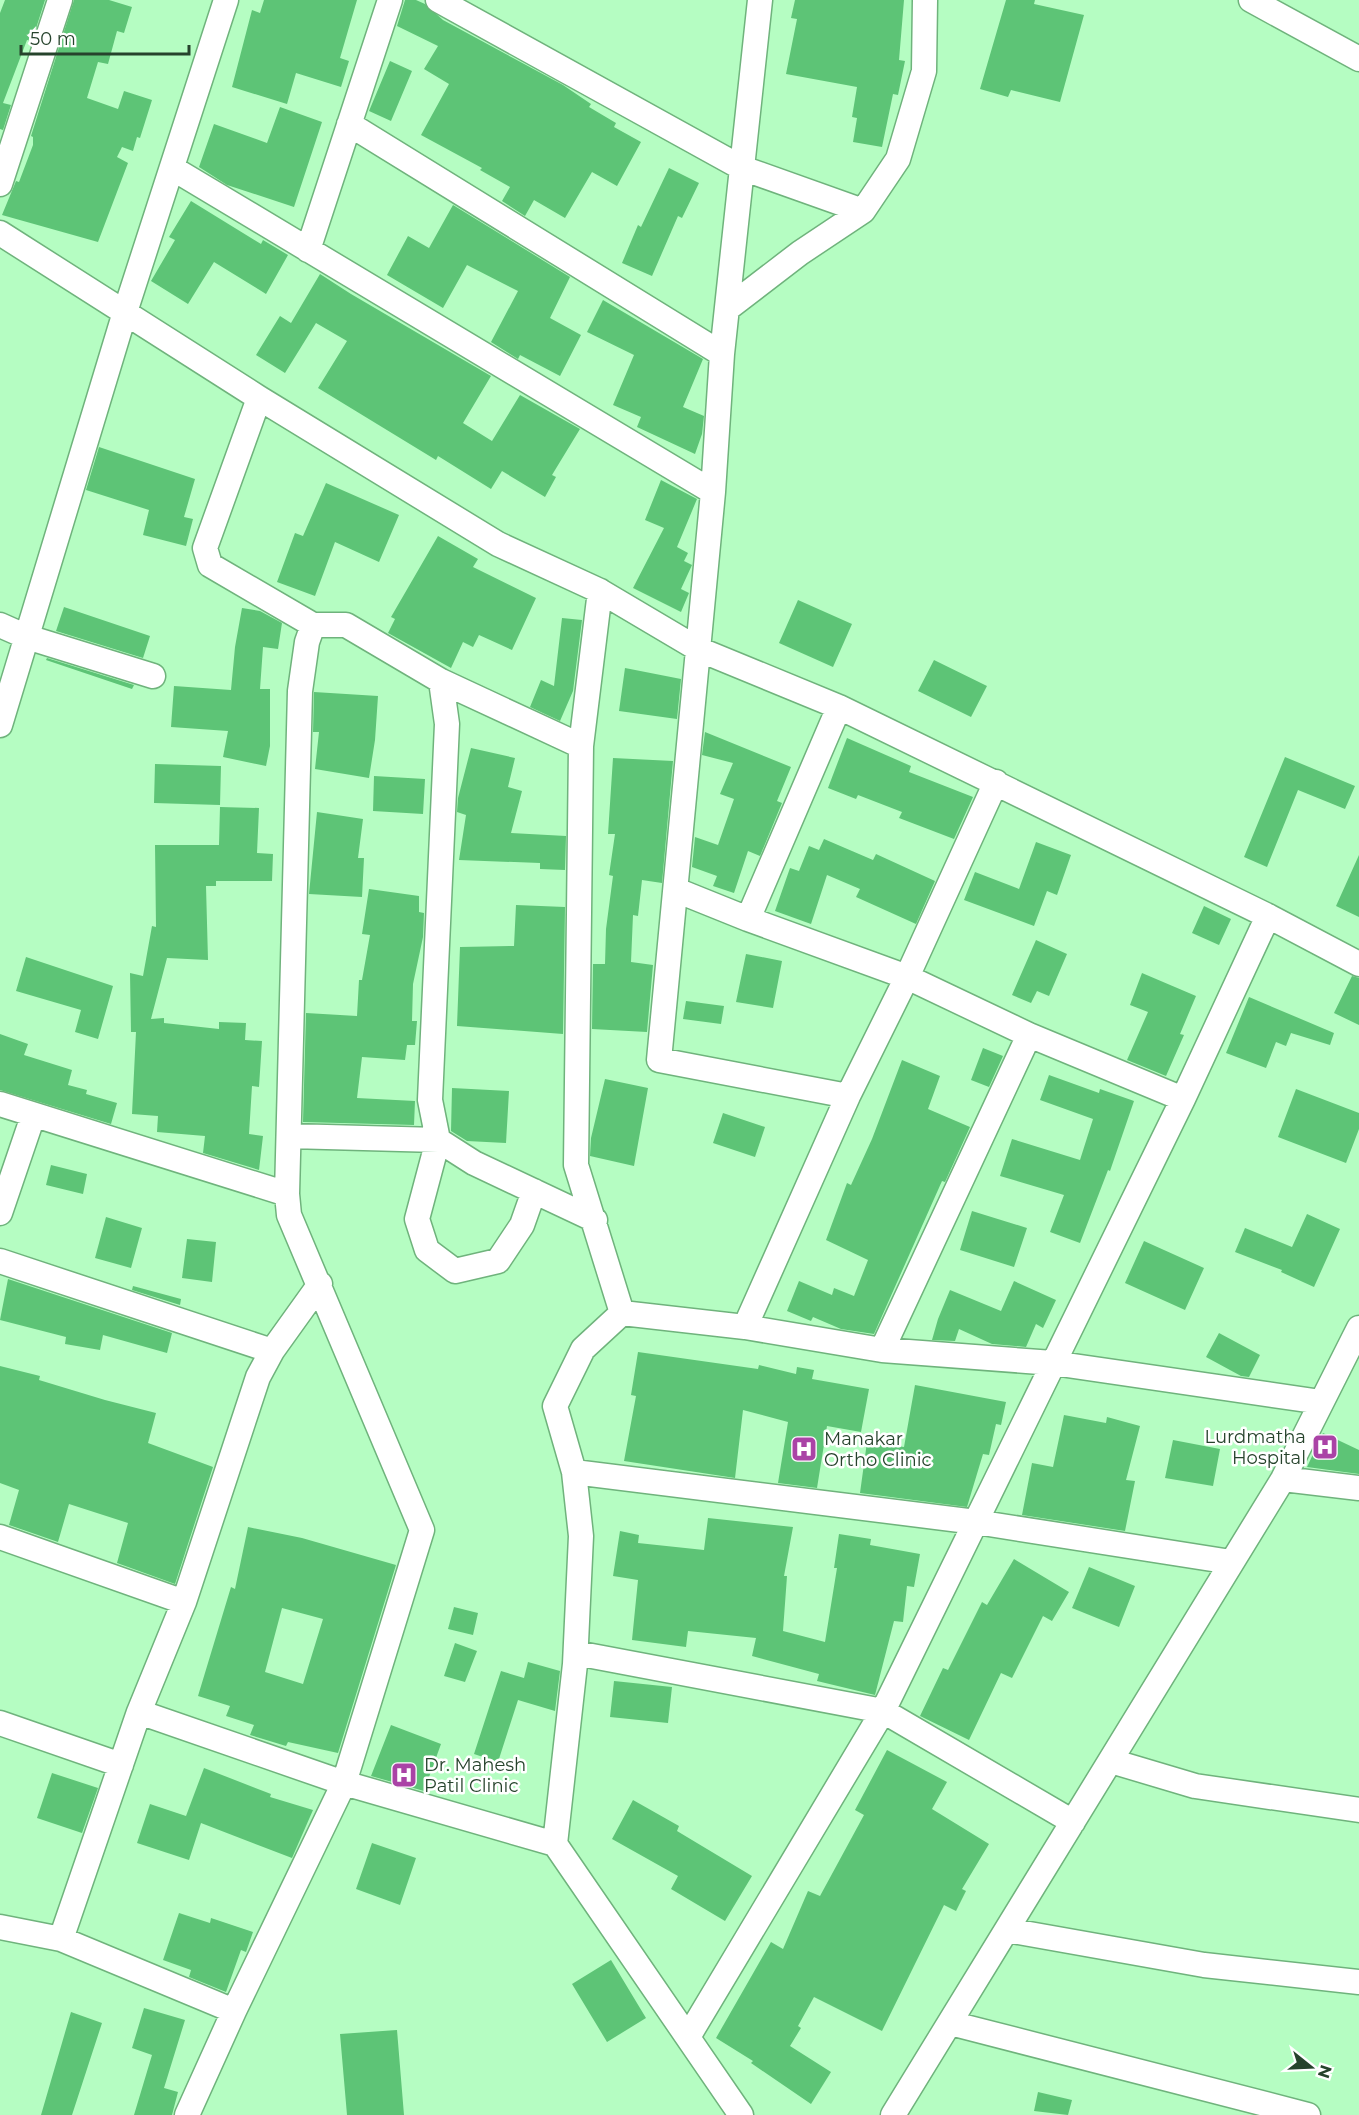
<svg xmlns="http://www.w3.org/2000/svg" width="1359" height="2115" viewBox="0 0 1359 2115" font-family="Montserrat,sans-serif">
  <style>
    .building { fill: #5dc476; fill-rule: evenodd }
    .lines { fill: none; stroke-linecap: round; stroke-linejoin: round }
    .minor-casing { stroke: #6fb37c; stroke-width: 27 }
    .minor { stroke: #fff; stroke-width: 24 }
    .labels { text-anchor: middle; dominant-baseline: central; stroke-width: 5; stroke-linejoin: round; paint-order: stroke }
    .poi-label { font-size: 18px; fill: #26432c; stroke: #fff; text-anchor: start }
  </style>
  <rect width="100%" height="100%" fill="#b5fdc2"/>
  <path class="building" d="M5,0h40l-13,41 -5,-1 -24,63 8,2 -8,25 -3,-1v-116z
    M74,0h35l23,7 -8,26 -7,-2 -9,33 -10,-2 -11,36 31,11 6,-18 28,9 -12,38 -3,-1 -4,14 -11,-4 -5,10 11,6 -30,79 -96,-27 14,-34 3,1 14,-37v-8l-2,-1z
    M264,0h93l-17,58 9,3 -8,26 -45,-14 -9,31 -55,-17 20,-77 8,3z
    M405,0h11l9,4 18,16 120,65 28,19 -2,3 27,16 -2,4 27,15 -24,44 -25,-14 -27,46 -31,-18 -9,16 -23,-15 8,-14 -30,-17 2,-2 -61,-33 28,-51 -25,-15 14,-23 -41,-20z
    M795,0h109l-5,60 6,1 -7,34 -5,-1 -11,53 -29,-5 4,-24 -5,-1 5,-30 -71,-13 11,-55 -6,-1z
    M1006,0h29l-1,4 50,11 -24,87 -49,-12 -3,7 -28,-8z
    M390,61l22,10 -21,50 -22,-10z
    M280,107l42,15 -28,85 -67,-22 -28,-18 15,-43 53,19z
    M669,168l30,15 -17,35 -4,-2 -26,60 -30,-13 16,-38 3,2z
    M191,201l70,43 2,-4 25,15 -22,39 -52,-32 -26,42 -37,-23 24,-41 -6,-3z
    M453,205l117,72 -20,41 31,17 -21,41 -40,-21 -2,4 -27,-17 27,-51 -51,-26 -24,43 -56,-33 21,-39 21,12z
    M320,274l31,20 140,82 -28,47 29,18 28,-46 60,34 -28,46 4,2 -11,20 -43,-26 -11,18 -53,-33 -2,4 -118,-72 29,-47 -31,-18 -31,50 -29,-18 24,-39 11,7z
    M603,300l100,59 -20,48 21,9 -2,18 -7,20 -58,-27 4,-10 -28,-12 21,-50 -47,-23z
    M99,447l96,32 -11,38 9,2 -7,27 -43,-11 6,-25 -63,-20z
    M661,480l36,19 -20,48 11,6 -4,8 8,4 -11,24 8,4 -8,19 -48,-24 31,-60 -19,-8z
    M326,483l73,32 -20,47 -44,-20 -20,54 -38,-14 18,-49 8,3z
    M438,536l40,23 -5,8 63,31 -24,52 -33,-15 -6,12 -10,-5 -12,26 -63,-35 7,-14 -4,-2z
    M798,600l54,24 -19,43 -54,-24z
    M64,607l86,29 -7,22 -87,-27z
    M242,608l18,3 22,12 -4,26 -15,-2 -3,42h10v57l-4,20 -43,-9 5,-26 -57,-4 3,-41 57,4 4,-43z
    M562,618l20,2 -9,71 -13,30 -30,-14 11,-27 13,6z
    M47,658l87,27 -2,4 -86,-29z
    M934,660l53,26 -16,31 -53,-26z
    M625,668l56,11 -4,40 -58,-8z
    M314,692l64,4 -3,44 -6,38 -54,-9 4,-37h-6z
    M705,732l86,35 -14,34 5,2 -22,53 -12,-5 -14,42 -21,-7 4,-10 -25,-9 3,-30 23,8 16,-46 -14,-5 13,-31 -31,-8z
    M847,738l64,28 -2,6 64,25 -19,42 -55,-21 3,-6 -44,-17 -2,4 -28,-11z
    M471,748l44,10 -7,29 14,4 -11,42 55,3 -1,34 -25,-1v-6l-81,-3 7,-45 -9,-3 1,-14z
    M1285,757l70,29 -10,23 -47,-19 -31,77 -23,-10z
    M613,758l60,3 -11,122 -20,-3 -4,36 -5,-1 -2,47 22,3 -6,67 -55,-3 1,-65h12l1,-35 7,-53 -4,-1 6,-41h-7z
    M155,764l66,2 -1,39 -66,-2z
    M374,776l51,3 -2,35 -50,-3z
    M220,807l39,1 -2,45 16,1 -1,27h-56v5h-10l2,74 -41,-2 -16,61 13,-1v5l55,6v-7l27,1 -1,17 17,1 -3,46 -7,-1 -3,48 14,2 -4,34 -56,-17 2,-17 -48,-4 1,-16 -26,-2 4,-82h-5l-1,-59 13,3 9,-50 4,1 -1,-82h64z
    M317,812l46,7 -5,39h6l-2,39 -53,-3z
    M824,839l49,21 3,-6 59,27 -19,43 -60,-27 4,-8 -33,-14 -16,49 -36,-13 15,-43 9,3 10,-25 10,4z
    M1036,842l35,13 -14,40 -10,-4 -13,35 -70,-26 11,-28 44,17z
    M1359,855v62l-23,-11z
    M369,889l50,7v16l5,1 -1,24 -10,47 -1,37h5l-2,24h-8l-2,15 -43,-3 -5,41 58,3 -1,24 -111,-3 3,-109 51,3 2,-36h3l8,-45 -8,-1z
    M516,905l49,2 -2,127 -106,-8 3,-79 54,-1z
    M1204,906l27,13 -12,26 -27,-12z
    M1036,940l31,14 -18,42 -12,-5 -6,12 -19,-8z
    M746,954l36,7 -9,47 -37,-6z
    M26,957l87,29 -15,53 -23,-7 6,-22 -65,-19z
    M1142,973l54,23 -16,38 4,1 -18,41 -39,-16 21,-48 -18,-7z
    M1352,976l7,2v47l-25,-12z
    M1249,997l85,36 -4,12 -39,-12 -5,13 -10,-4 -10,26 -40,-15z
    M686,1001l38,5 -3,18 -38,-5z
    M0,1034l28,10 -4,11 48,15 -4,15 19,5 -1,4 31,9 -6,21 -111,-34z
    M983,1048l20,8 -14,31 -18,-7z
    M902,1060l38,16 -12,33 42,18 -25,55 -3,-1 -68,153 -33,-5 -28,-12 -2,4 -24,-10 12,-30 33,14 2,-7 20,8 14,-36 -42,-20 21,-57 4,2 21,-46z
    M1049,1075l50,18 1,-4 34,12 -24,70 -2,-1 -28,73 -30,-11 14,-37 -64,-19 12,-37 68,21 13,-41 -53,-19z
    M605,1079l43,9 -14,78 -44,-10 1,-18z
    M452,1088l57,3 -3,52 -39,-2 -16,-10z
    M1296,1089l63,24v16l-13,34 -68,-26z
    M723,1113l42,14 -10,30 -42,-14z
    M51,1165l36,9 -4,20 -37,-9z
    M972,1211l55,17 -13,39 -54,-17z
    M1307,1214l33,15 -26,58 -33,-15 1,-2 -47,-18 10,-24 47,19z
    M106,1217l36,11 -11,40 -36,-10z
    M187,1239l29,3 -4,40 -30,-4z
    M1144,1241l60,27 -19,42 -60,-27z
    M8,1279l164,54 -5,20 -64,-18 -3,15 -35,-6 1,-7 -66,-17z
    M1014,1281l42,19 -13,28 -7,-4 -10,23 -34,-3 -33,-15 -4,12 -23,-1 6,-21 12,-29 51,21z
    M133,1286l48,13 -1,6 -48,-15z
    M1219,1333l41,22 -11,22 -8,-1 -35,-19z
    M638,1352l120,17 1,-4 37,9 1,-7 17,3 -2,9 57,10 -8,43 -34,-6 -10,62 -39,-5 10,-61 -45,-12 -8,68 -111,-17 12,-65 -5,-1z
    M0,1366l40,10 -1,4 66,20 51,13 -8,30 65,24 -38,117 -58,-21 11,-40 -59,-19 -11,38 -49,-17 10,-35 -19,-7z
    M915,1385l91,17 -5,23 -5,-1 -7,31 -6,-1 -16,53 -107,-14 7,-51 37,5z
    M1064,1415l42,8 1,-6 33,9 -14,54 9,1 -10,50 -103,-16 10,-52 21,4z
    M1323,1433l36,17v24l-52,-7z
    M1173,1440l47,9 -7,37 -48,-8z
    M708,1518l85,9 -9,49h3l-4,55 42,11 12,-74h-3l5,-34 32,5 -1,6 50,9 -6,33 -7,-1 -4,36 -9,-1 -19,74 -58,-14 2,-7 -67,-18 4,-18 -68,-7 -2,16 -54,-7 6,-60 -25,-4 7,-45 19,4 -1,8 66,7z
    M248,1527l54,11 94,27 -58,188 -50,-11 -2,4 -36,-11 4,-10 -28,-9 4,-10 -32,-10 33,-109 4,2zM282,1608l41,11 -20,65 -38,-12z
    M1014,1559l55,33 -17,29 -9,-5 -31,62 -11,-5 -32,67 -49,-24 23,-48 5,2 34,-68 5,3z
    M1089,1567l46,19 -16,41 -47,-19z
    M454,1607l24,6 -5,22 -25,-6z
    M455,1643l22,8 -12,31 -21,-6z
    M528,1662l32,9 -5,40 -37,-11 -20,62 -24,-8 27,-83 23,7z
    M614,1681l58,6 -4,36 -58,-6z
    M391,1725l50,19 -17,47 -53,-15z
    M887,1750l60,32 -15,27 57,35 -27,45 4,2 -10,20 -12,-6 -62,126 -68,-34 -16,29 3,2 -11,18 41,26 -20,32 -60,-41 2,-2 -37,-23 55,-96 12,7 25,-58 12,5 44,-81 -9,-5z
    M204,1768l67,26 -1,3 43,13 -21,48 -91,-35 -12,37 -52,-17 13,-39 36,12z
    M52,1773l46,15 -16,45 -45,-15z
    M633,1800l46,26 -2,5 75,45 -27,45 -54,-32 7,-13 -66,-37z
    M372,1843l44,15 -16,47 -44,-16z
    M179,1913l31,10 1,-5 42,14 -7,20 -5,-2 -15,42 -37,-15 2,-7 -28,-10z
    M611,1960l35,58 -39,24 -35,-58z
    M144,2008l41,12 -21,68 14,4 -6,23h-38l18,-60 -20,-7z
    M71,2012l31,11 -30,92h-31z
    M397,2030l7,85h-57l-7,-81z
    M1038,2092l34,8 -4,15 -34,-4z"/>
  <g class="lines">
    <g class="minor-casing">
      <path id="minor" d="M438,0l304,168 121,43
        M760,0l-38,354 -9,138 -54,568 189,36
        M1251,0l108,59
        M349,124l373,230
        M172,168l541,324
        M0,184l60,-184
        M0,233l259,165 239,146 102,47 98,58 141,58 429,209 91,48
        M308,250l82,-250
        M727,309l73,-56 63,-42 35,-52 26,-88 1,-71
        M259,398l-54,150 5,17 103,60
        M600,591l-19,155 -5,419 46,148 -39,36 -28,57 19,66 7,64 -6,128 -20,180 186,271
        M0,625l27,12 126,39
        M441,681l140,65
        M0,725l125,-413 101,-312
        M676,890l72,29 159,58 122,58 154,64
        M748,919l91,-212
        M0,1104l287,90 2,21 133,315 -78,253 -110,228
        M289,1136l149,4 -21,79 10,31 28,21 43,-10 24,-36 12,-34
        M287,1194l13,-503 7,-49 6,-17h33l95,56 6,43 -17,376 8,40 36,23 121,57
        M0,1213l33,-97
        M0,1261l272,90
        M622,1313l123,14 137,23 171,13 268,39
        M745,1327l103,-231 59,-119 89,-195
        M882,1350l147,-315
        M574,1472l402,50 255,40
        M1283,1479l76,9
        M0,1537l184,65
        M576,1653l307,58 190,111
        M139,1712l205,71 211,61
        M0,1723l121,42
        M1111,1761l84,25 164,24
        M0,1927l61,12 173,72 -47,104
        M1007,1930l197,35 155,17
        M61,1939l78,-227 45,-110 74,-225 14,-26 48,-67
        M950,2023l358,92
        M688,2037l195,-326 300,-612 85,-183
        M893,2115l390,-636 76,-151"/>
    </g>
    <use href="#minor" class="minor"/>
  </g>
  <defs>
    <g id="hospital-square" transform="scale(1.35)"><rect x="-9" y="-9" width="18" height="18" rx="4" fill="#aa43a6" stroke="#fff"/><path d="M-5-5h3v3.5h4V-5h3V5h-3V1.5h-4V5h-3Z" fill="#fff"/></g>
  </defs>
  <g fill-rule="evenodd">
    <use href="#hospital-square" x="1325" y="1447"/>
    <use href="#hospital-square" x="804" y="1449"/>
    <use href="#hospital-square" x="404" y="1775"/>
  </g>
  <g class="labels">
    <g class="poi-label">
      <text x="1306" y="1437" text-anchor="end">Lurdmatha<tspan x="1306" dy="21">Hospital</tspan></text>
      <text x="824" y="1439">Manakar<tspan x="824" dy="21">Ortho Clinic</tspan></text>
      <text x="424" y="1765">Dr. Mahesh<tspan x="424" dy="21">Patil Clinic</tspan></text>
    </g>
  </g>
  <g transform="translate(1311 2067) rotate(108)" stroke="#ffffff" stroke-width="4.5" paint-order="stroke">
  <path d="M0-4.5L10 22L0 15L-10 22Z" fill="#26432c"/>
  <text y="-9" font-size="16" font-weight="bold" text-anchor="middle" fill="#26432c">N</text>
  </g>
  <path d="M21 45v9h168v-9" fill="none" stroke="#26432c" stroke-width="3"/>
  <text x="30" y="45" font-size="18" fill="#26432c" stroke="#ffffff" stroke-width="4.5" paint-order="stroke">50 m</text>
</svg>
